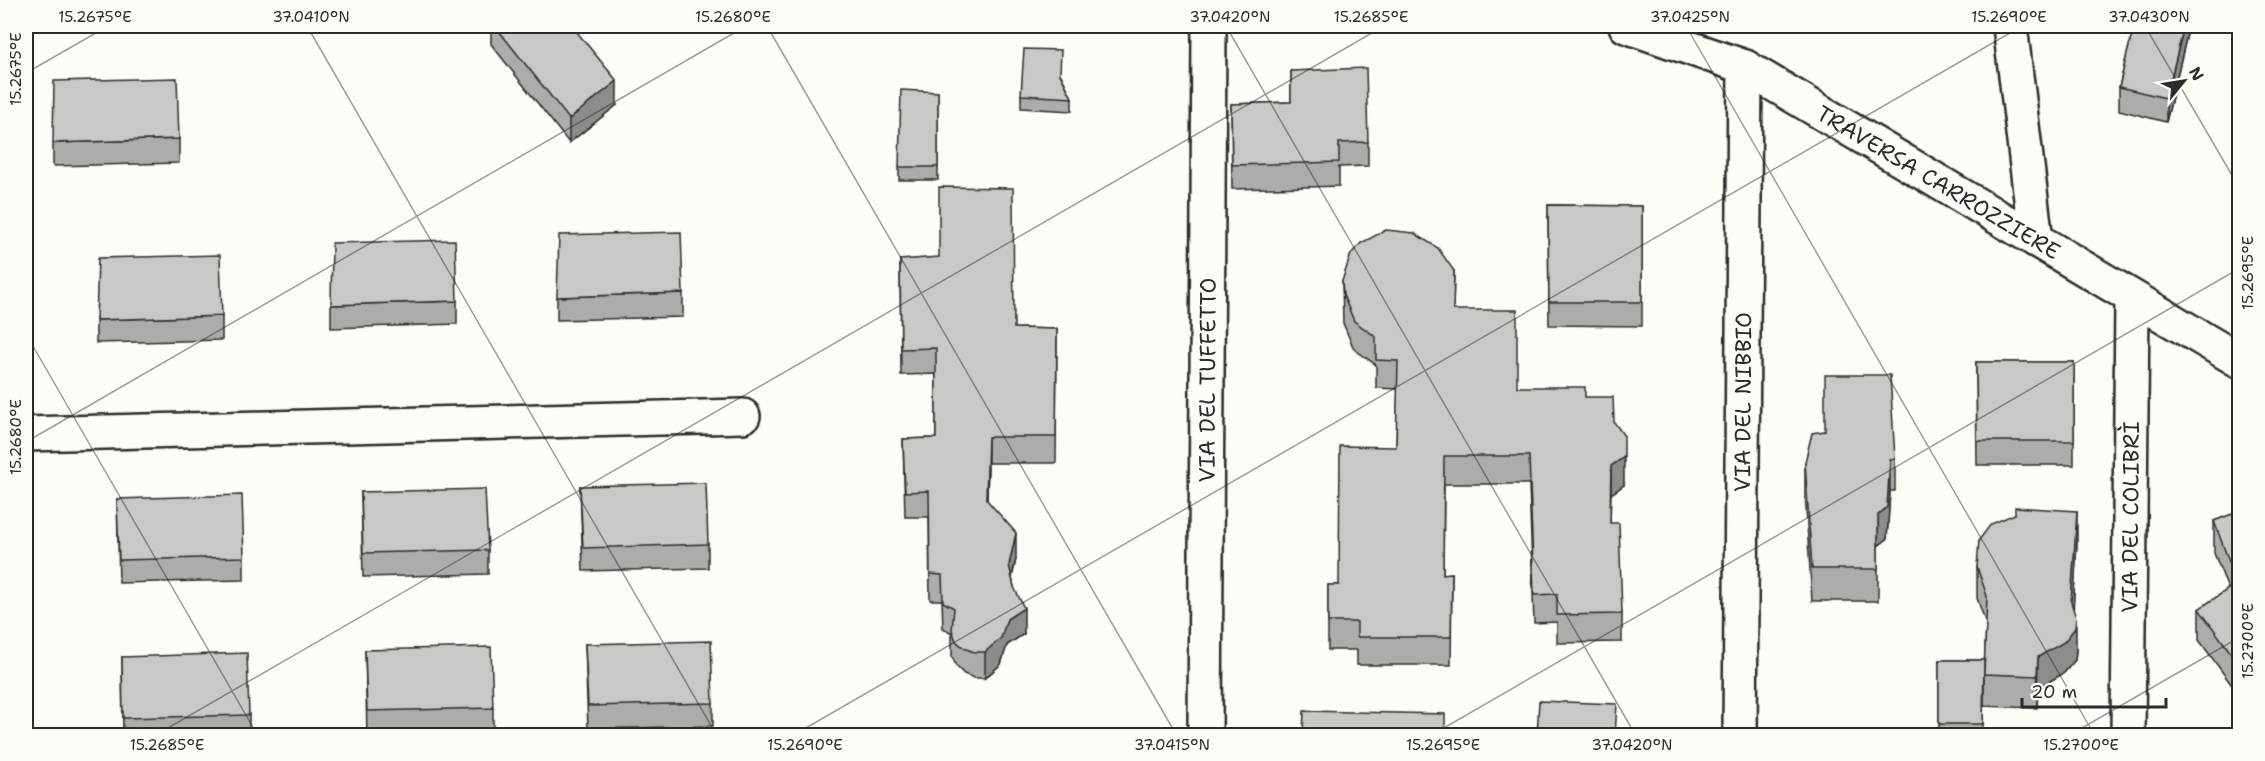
<svg xmlns="http://www.w3.org/2000/svg" width="2265" height="761" viewBox="0 0 2265 761" font-family="'Shantell Sans',sans-serif">
  <style>
    .lines { fill: none; stroke-linecap: round; stroke-linejoin: round }
    .street-casing { stroke: #2b2b2b; stroke-width: 38 }
    .street { stroke: #fdfcf7; stroke-width: 33 }
    .wall { fill: #adaca9; stroke: #2b2b2b; stroke-width: 1.5 }
    .shaded-wall { fill: #8d8c89; stroke: #2b2b2b; stroke-width: 1.5 }
    .building { fill: #c9c8c4; stroke: #2b2b2b; stroke-width: 1.5 }
    .ticks { fill: none; stroke: #2b2b2b; stroke-width: 1.5; stroke-opacity: 0.45 }
    .labels { text-anchor: middle; dominant-baseline: central; stroke-width: 5; stroke-linejoin: round; paint-order: stroke }
    .street-label { font-size: 22px; fill: #2b2b2b; stroke: #fdfcf7 }
    .neatline { fill: none; stroke: #2b2b2b; stroke-width: 2 }
    .ticks-label { font-size: 15px; text-anchor: middle; fill: #2b2b2b }
  </style>
  <rect width="100%" height="100%" fill="#fdfcf7"/>
  <filter id="ink" filterUnits="userSpaceOnUse"><feTurbulence type="fractalNoise" baseFrequency=".0167" numOctaves="2"/><feDisplacementMap in="SourceGraphic" scale="12" xChannelSelector="R" yChannelSelector="G"/><feConvolveMatrix kernelMatrix="1 2 1 2 8 2 1 2 1" color-interpolation-filters="sRGB"/></filter>
  <g filter="url(#ink)">
    <g class="lines">
      <g class="street-casing">
        <g id="street">
          <path id="s1" d="M1626,26l119,41 495,294"/>
          <path d="M2010,26l26,214"/>
          <path d="M26,434l717,-18"/>
          <path id="s2" d="M1205,736l4,-710"/>
          <path id="s3" d="M1740,736l5,-669"/>
          <path id="s4" d="M2128,736l4,-436"/>
        </g>
      </g>
      <use href="#street" class="street"/>
    </g>
    <path class="wall" d="M491,26h81l45,79 -48,38 -78,-99z
      M1005,26h27v3z
      M2134,26h55l-23,96 -47,-12v-23z
      M1291,71l77,71v24l-29,1v19l-107,3 -1,-85 60,-2z
      M1061,75l11,23v13l-51,-3v-13z
      M938,92v88h-39v-13z
      M179,139v24l-126,3v-23z
      M1548,205l94,1v120l-93,-1z
      M900,260l114,68 43,1 -1,134h-68l-1,37 29,59 -4,19 12,56 -17,11 -6,19 -16,14h-11l-10,-4 -8,-8 -4,-10v-23l-9,-5 -1,-28h-12l-1,-83h-24l-2,-78 33,-1v-64l-35,1z
      M1454,271l-1,39 64,77 68,10 29,25 10,63 -13,9 -1,29 12,91v28l-65,1v-21l-23,1 -5,-139h-85l-1,90 9,-1 -1,92h-94v-15h-29v-65h11l57,-138 2,-58 -22,-1v-23l-22,-16 -11,-26 -1,-42z
      M683,293v24l-126,3v-23z
      M457,301v23l-126,4v-23z
      M222,316v24l-126,3v-23z
      M1976,362h98v103h-97z
      M1895,459v32h-5l-3,48 -9,7v55h-66l-7,-107v-32z
      M580,486l128,58v24l-125,3z
      M361,492l127,58v24l-125,3z
      M117,499l127,58v23l-125,3z
      M2240,511v184h-1l-40,-55v-31l29,-20 -14,-36v-32z
      M2077,542l-4,65 3,43 -1,10 -11,13 -26,15 -1,20 -53,-2v-32l2,-50 -9,-26v-31z
      M585,644l128,59v23l-125,3z
      M365,650l128,58v24l-126,3z
      M122,657l127,58v20h-126z
      M1939,660h45l-1,75h-44z"/>
    <path class="shaded-wall" d="M2184,26h5l-23,96v-24z
      M617,81v24l-48,38v-24z
      M988,437v26l-2,62v-26z
      M1624,457v28l-13,9v-28z
      M1890,459v32l-3,48 -9,7v-31z
      M2077,511v31l-5,90 4,-14v32l-1,10 -11,13 -26,15 -1,20 1,-51z
      M1016,533v26l-7,31v-25z
      M1024,608v26l-17,11 -6,19 -16,14v-26l22,-33z
      M2240,663v32h-1v-31z"/>
    <path class="building" d="M495,26h77l45,55 -48,38z
      M2134,26h50l-18,72 -47,-11z
      M1024,49l37,1 -1,24 12,24 -51,-3z
      M1366,68l2,74 -29,1v19l-107,3 -1,-61 60,-2v-31z
      M177,78l2,61 -126,4 1,-62z
      M901,90l37,2v75h-39z
      M939,187l74,1 1,140 43,1 -1,108h-68l-2,62 30,34 -7,32 5,22 10,21 -17,11 -6,19 -16,14h-11l-10,-4 -8,-7 -4,-11 2,-22 -11,-6 -1,-27 -12,-1 -1,-83 -24,1 -2,-53 33,-1v-90l-35,1 -1,-89 39,-3z
      M1548,205l94,1v96h-93z
      M1386,230l28,3 24,15 16,23 -1,39h64v77h68v10h28l1,25 10,14v21l-13,9 -1,57h9l3,91 -65,1v-21l-23,1 -5,-139h-85l-1,118 9,-1 -1,64h-94v-15h-29v-37h11l1,-139 56,1 2,-86 -22,-1v-23l-22,-16 -11,-26 -1,-14 9,-27 10,-11z
      M681,232l2,61 -126,4 2,-62z
      M455,240l2,61 -126,4 1,-62z
      M220,255l2,61 -126,4 2,-62z
      M1976,362h98v79h-97z
      M1825,375h65l5,84h-5l-3,48 -9,8v54h-66l-7,-107 7,-29 13,-2z
      M706,483l2,61 -125,4 -3,-62z
      M485,489l3,61 -125,3 -2,-61z
      M242,495l2,62 -125,3 -2,-61z
      M2015,507l62,4 -6,91 5,16 -1,10 -11,14 -26,15 -1,19 -53,-2 3,-78 -10,-29 2,-27 12,-16 24,-10z
      M2240,511v152l-1,1 -40,-55 38,-26 -23,-62z
      M711,641l2,62 -125,3 -3,-62z
      M491,647l2,61 -126,3 -2,-61z
      M247,653l2,62 -126,3 -1,-61z
      M1939,660h45l-1,64h-44z
      M1539,701l78,3 -2,31h-78z
      M1304,711l141,3v21h-142z"/>
  </g>
  <path class="ticks" d="M307,26l410,710M767,26l410,710M1226,26l410,710M1686,26l409,710M2145,26l95,163M26,73l82,-47M26,334l232,402M26,442l720,-416M154,736l1230,-710M792,736l1230,-710M1430,736l810,-468M2068,736l172,-99"/>
  <g class="labels">
    <g class="street-label">
      <text stroke="none"><textPath href="#s1" startOffset="351">TRAVERSA CARROZZIERE</textPath></text>
      <text stroke="none"><textPath href="#s2" startOffset="356">VIA DEL TUFFETTO</textPath></text>
      <text stroke="none"><textPath href="#s3" startOffset="334">VIA DEL NIBBIO</textPath></text>
      <text stroke="none"><textPath href="#s4" startOffset="219">VIA DEL COLIBRÌ</textPath></text>
    </g>
  </g>
  <rect width="2265" height="761" fill="none" stroke="#fdfcf7" stroke-width="66"/>
  <g transform="translate(2184 81) rotate(60)" stroke="#fdfcf7" stroke-width="4.5" paint-order="stroke">
  <path d="M0-4.5L10 22L0 15L-10 22Z" fill="#2b2b2b"/>
  <text y="-9" font-size="16" font-weight="bold" text-anchor="middle" fill="#2b2b2b">N</text>
  </g>
  <path d="M2022 698v9h144v-9" fill="none" stroke="#2b2b2b" stroke-width="3"/>
  <text x="2031" y="698" font-size="18" fill="#2b2b2b" stroke="#fdfcf7" stroke-width="4.5" paint-order="stroke">20 m</text>
  <rect x="33" y="33" width="2199" height="695" class="neatline"/>
  <g class="ticks-label">
    <text x="95" y="22">15.2675°E</text>
    <text x="311" y="22">37.0410°N</text>
    <text x="733" y="22">15.2680°E</text>
    <text x="1230" y="22">37.0420°N</text>
    <text x="1371" y="22">15.2685°E</text>
    <text x="1690" y="22">37.0425°N</text>
    <text x="2009" y="22">15.2690°E</text>
    <text x="2149" y="22">37.0430°N</text>
    <text transform="translate(16 69) rotate(-90)" y="5">15.2675°E</text>
    <text transform="translate(2248 273) rotate(-90)" y="5">15.2695°E</text>
    <text transform="translate(16 437) rotate(-90)" y="5">15.2680°E</text>
    <text transform="translate(2248 641) rotate(-90)" y="5">15.2700°E</text>
    <text x="167" y="750">15.2685°E</text>
    <text x="805" y="750">15.2690°E</text>
    <text x="1172" y="750">37.0415°N</text>
    <text x="1443" y="750">15.2695°E</text>
    <text x="1632" y="750">37.0420°N</text>
    <text x="2081" y="750">15.2700°E</text>
  </g>
</svg>
